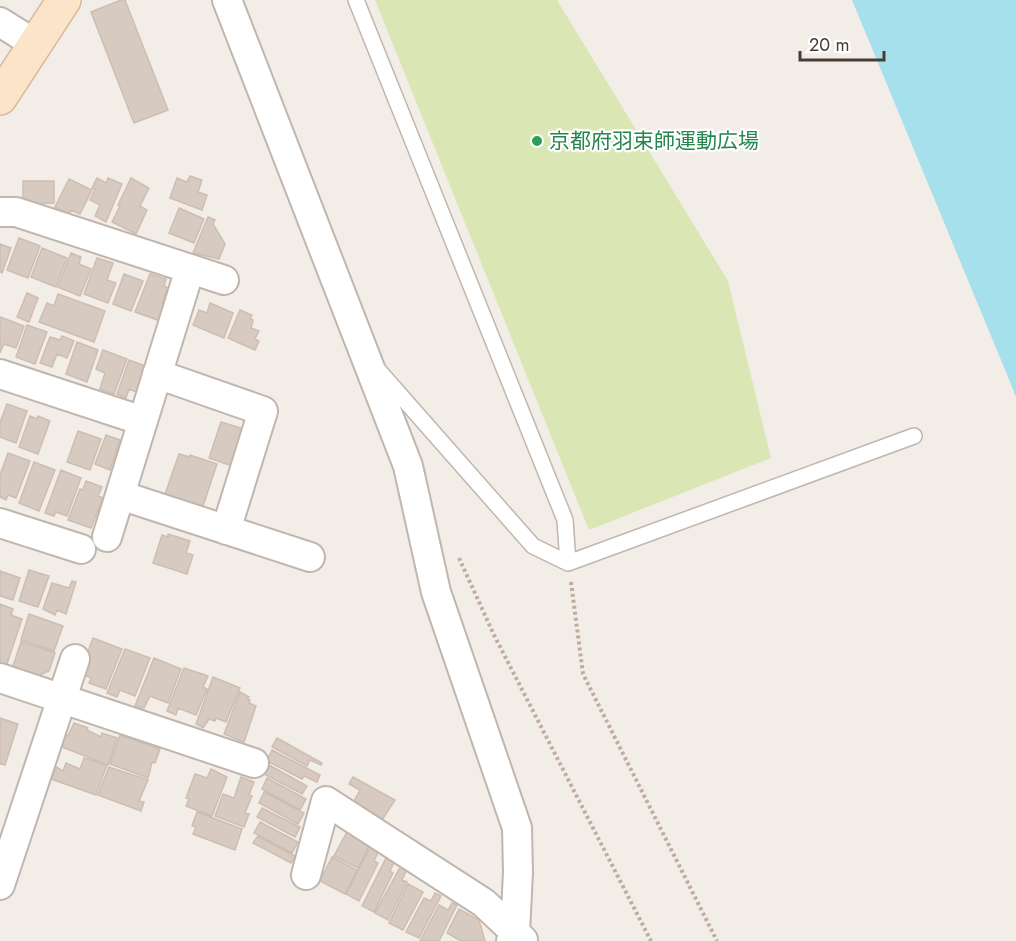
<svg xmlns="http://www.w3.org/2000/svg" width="1016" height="941" viewBox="0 0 1016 941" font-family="Jost,'Noto Sans JP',sans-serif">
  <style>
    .green { fill: #dae6b3 }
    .water { fill: #a7e0ed }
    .building { fill: #d7cac1; stroke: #cfbdb2; stroke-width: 1.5 }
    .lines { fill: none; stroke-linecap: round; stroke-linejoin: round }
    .lane-casing { stroke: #c1b6ae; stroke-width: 18 }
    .street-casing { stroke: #c1b6ae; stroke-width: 32 }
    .secondary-casing { stroke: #d4b99c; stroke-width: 36 }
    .path { stroke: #c0ac9d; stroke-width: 4; stroke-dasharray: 3 3; stroke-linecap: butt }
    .lane { stroke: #fff; stroke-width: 15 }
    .street { stroke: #fff; stroke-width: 28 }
    .secondary { stroke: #fce4c9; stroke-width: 33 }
    .leisure-dot { fill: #2e9e5b; stroke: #fff; stroke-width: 2 }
    .labels { text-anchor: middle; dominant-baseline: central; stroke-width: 4.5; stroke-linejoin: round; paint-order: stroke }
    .leisure-label { font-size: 21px; fill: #27864d; stroke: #fff; text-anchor: start }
  </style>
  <rect width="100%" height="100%" fill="#f3ede8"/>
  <path class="green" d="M375,0h182l171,281 43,177 -182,72z"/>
  <path class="water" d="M852,0h164v397l-8,-20z"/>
  <path class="building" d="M121,0h4l43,110 -34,13 -43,-111z
    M190,176l12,4 -4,12 9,3 -5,15 -32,-12 7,-20 10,4z
    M97,178l9,5 2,-5 14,6 -16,38 -11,-6 5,-11 -10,-5 5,-11 -3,-1z
    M131,178l18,10 -9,18 7,4 -11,24 -24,-12 8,-16 -2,-1z
    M69,179l23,11 -12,24 -9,-4 -2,4 -14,-7z
    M23,181h31v22l-31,1z
    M179,208l25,11 -10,24 -25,-10z
    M208,217l7,3 -2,4 12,20 -6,15 -26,-6z
    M19,238l21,8 -12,32 -21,-8z
    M0,244l11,4 -9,25 -2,-1z
    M42,248l25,10 -11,29 -25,-10z
    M71,253l10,4 -2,7 12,5 -11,27 -22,-9z
    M97,258l16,5 -6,17 9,3 -8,20 -24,-9z
    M124,274l19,7 -12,30 -18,-7z
    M150,274l16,5 -2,7 4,2 -6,15 8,3 -7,16 -28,-10z
    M27,293l11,5 -9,24 -12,-5z
    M58,294l47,17 -11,31 -55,-20 8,-19 7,3z
    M210,303l23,10 -9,25 -31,-13 6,-15 8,3z
    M240,310l12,5 -2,3 3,2 -2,8 8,3 -4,8 4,2 -4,9 -27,-12z
    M0,317l24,9 -8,22 -12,-4 -4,9z
    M27,325l20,7 -12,32 -19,-7z
    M62,336l12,5 -7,17 -10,-4 -5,13 -12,-4 10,-26 10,3z
    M77,342l21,8 -11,32 -21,-8z
    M103,350l24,9 -13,35 -14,-5 5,-16 -9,-4z
    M129,360l22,8 -10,26 -12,-5 -3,9 -9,-4z
    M7,404l20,7 -11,32 -16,-6v-14z
    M30,416l7,3 1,-3 12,5 -12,33 -19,-7z
    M221,422l23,7 -12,37 -23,-8z
    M78,431l23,8 -11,31 -23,-8z
    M106,435l14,5 -10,30 -15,-6z
    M8,453l22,8 -14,37 -8,-3 -2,5 -6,-3v-22z
    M179,454l11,3v-2l27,9 -15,45 -38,-12z
    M34,462l21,8 -16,41 -20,-8z
    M61,470l20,8 -14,38 -11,-4 -2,4 -9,-3z
    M86,481l16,6 -4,9 5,2 -12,30 -23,-8 12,-31 3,1z
    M168,534l22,7 -4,12 7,2 -6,19 -34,-11 9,-28 6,2z
    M29,570l20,6 -11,31 -19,-6z
    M0,571l20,7 -7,22 -13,-4z
    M72,581l4,1 -10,32 -9,-4 -2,5 -12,-6 9,-26 17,5z
    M0,604l13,5 -2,6 11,4 -17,51 -5,-3z
    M29,614l34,12 -9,25 -33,-11z
    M93,638l29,11 -16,40 -17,-6 2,-5 -11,-5z
    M21,642l34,11 -6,18 -14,6 -23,-8z
    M125,649l25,9 -15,38 -15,-6 -3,7 -10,-4z
    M154,658l27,11 -13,34 -18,-7 -6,12 -9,-2z
    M184,668l24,8 -5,11 4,2 -11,26 -18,-7 -2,7 -9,-4z
    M213,677l27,11 -14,34 -10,-4 -1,3 -6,-2 -6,9 -7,-4z
    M240,692l9,5 -2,2 3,1 -1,3 7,3 -12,36 -20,-8z
    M0,718l18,6 -13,41 -5,-1z
    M74,723l14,5 -1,2 14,7 1,-4 15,5 -9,27 -51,-20 4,-12 7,3z
    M120,735l40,14 -5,14 -3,-1 -4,16 -38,-14z
    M277,738l45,25 -1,2 -11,-5 -3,6 -35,-19z
    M272,750l48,25 -3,7 -13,-6 -2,3 -35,-18z
    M84,758l23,7 -11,30 -45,-16 6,-12 6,4 3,-8 14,6z
    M269,765l38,21 -5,8 -38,-20z
    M109,767l39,13 -9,21 5,1 -3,9 -43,-16z
    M211,769l16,8 -15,39 -26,-10 3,-7 -3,-1 9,-24 12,4z
    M241,777l13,5 -5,13 3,1 -7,17 4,1 -5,13 -29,-11 8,-22 11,4z
    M353,777l42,23 -13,20 -30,-15 8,-15 -11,-6z
    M267,778l39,21 -6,11 -38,-21z
    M264,792l40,21 -6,11 -39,-21z
    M262,808l38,19 -5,10 -38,-20z
    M197,812l45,17 -7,21 -42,-16 3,-7 -4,-1z
    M260,822l38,20 -6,11 -38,-20z
    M347,832l23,12 -12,24 -24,-12z
    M258,836l37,20 -4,7 -38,-20z
    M371,846l8,4 -5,11 4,2 -19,38 -13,-7z
    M387,856l8,4 -5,11 3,2 -19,39 -12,-6z
    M332,857l25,13 -12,24 -25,-13z
    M402,864l6,3 -6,13 5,2 -19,38 -13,-7z
    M408,884l15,8 -20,38 -14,-7z
    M435,893l6,3 -22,42 -13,-6 18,-34 7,3z
    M452,903l5,2 -18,36h-19l19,-36 9,5z
    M459,909l20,11 6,21h-24l-14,-8z"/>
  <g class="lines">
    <g class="lane-casing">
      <path id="lane" d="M356,0l209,520 3,43
        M379,371l154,175 35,17 346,-127"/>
    </g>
    <g class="street-casing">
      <path id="street" d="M227,0l181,466 28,126 81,236 1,44 -3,61 -4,8
        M0,22l35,22
        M0,212h16l208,68
        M0,374l143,47
        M157,374l106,37 -37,119
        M120,495l190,62
        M0,523l81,26
        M107,537l83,-268
        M0,678l254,85
        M306,875l20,-74 158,102 39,37
        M0,885l75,-226"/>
    </g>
    <g class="secondary-casing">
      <path id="secondary" d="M0,98l64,-98"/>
    </g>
    <path class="path" d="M459,558l35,77 157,306
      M571,582l12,92 134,267"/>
    <use href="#lane" class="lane"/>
    <use href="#street" class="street"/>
    <use href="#secondary" class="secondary"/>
  </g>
  <circle class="leisure-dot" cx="537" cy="141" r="6"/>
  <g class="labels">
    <g class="leisure-label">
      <text x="549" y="141">京都府羽束師運動広場</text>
    </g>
  </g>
  <path d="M800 51v9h84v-9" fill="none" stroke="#463d37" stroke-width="3"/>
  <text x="809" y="51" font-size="18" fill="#463d37" stroke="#ffffff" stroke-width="4.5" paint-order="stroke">20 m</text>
</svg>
